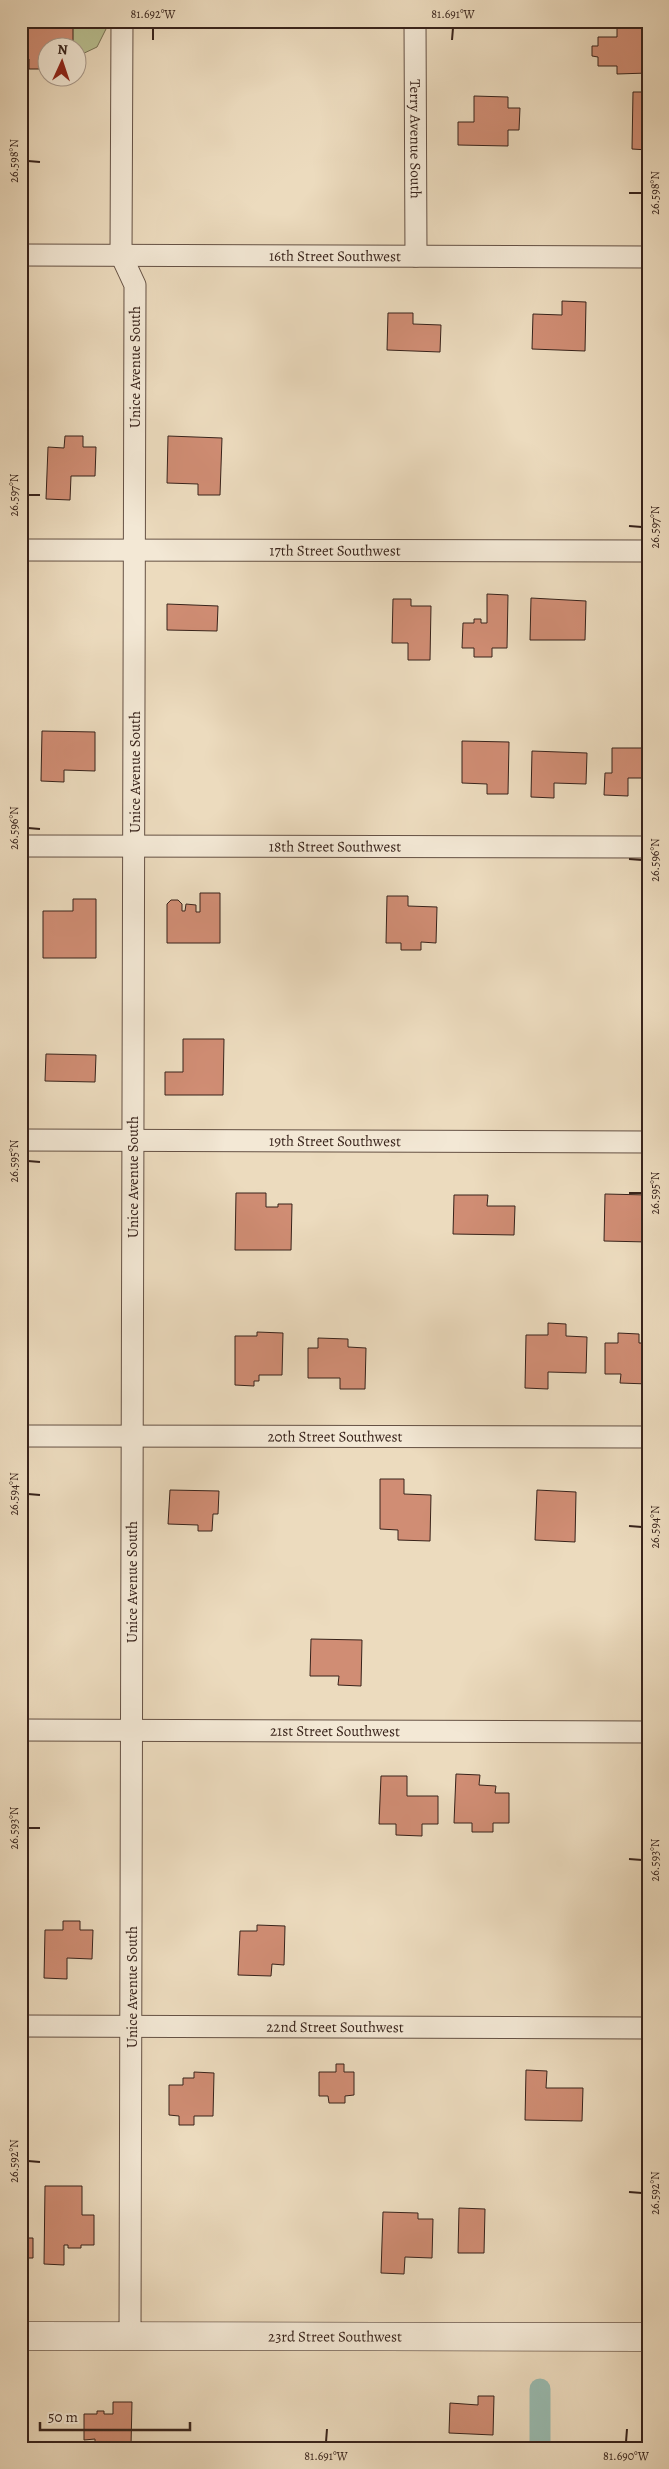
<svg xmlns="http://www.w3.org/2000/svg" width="669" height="2469" viewBox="0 0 669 2469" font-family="Alegreya,serif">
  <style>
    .green { fill: #b9c091; stroke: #787256 }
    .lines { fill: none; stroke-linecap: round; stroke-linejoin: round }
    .canal { stroke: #99bbb0; stroke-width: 21 }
    .building { fill: #d08d74; stroke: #38231b }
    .street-casing { stroke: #655144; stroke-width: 23 }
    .secondary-casing { stroke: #38231b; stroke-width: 29 }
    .street { stroke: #f3e8d5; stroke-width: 21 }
    .secondary { stroke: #f3e8d5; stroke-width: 28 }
    .ticks { fill: none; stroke: #38231b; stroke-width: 2 }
    .labels { text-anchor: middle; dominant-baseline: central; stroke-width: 4; stroke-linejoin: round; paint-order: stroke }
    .street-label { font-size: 15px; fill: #38231b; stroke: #f3e8d5 }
    .neatline { fill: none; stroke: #38231b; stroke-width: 2 }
    .ticks-label { font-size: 12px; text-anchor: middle; fill: #38231b }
  </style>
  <rect width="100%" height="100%" fill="#ecdbbe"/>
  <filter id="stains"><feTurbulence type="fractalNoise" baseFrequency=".004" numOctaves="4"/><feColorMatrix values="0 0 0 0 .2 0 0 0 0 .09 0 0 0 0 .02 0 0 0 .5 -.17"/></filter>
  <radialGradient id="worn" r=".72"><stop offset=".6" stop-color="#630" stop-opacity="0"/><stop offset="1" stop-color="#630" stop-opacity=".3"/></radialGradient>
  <path class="green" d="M40,21h70l-13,26 -19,9v-8l-30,-1z"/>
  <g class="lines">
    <path class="canal" d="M540,2389v59"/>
  </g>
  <path class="building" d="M29,25h44v19h-12v4h-13v21h-19v-10h-8v-30h8z
    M617,26h31v47l-31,1v-8h-19v-9l-6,-1v-10h6v-9h19z
    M633,92h15v58l-16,-1z
    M474,96l34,1v11h12l-1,22h-11v16l-50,-1v-23h16z
    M562,301l24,1 -1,49 -53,-2 1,-35 29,1z
    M388,313h25v11l28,1 -1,27 -53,-2z
    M65,436h18v11h13l-1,29h-24l-1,24 -24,-1 2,-52 16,1z
    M168,436l54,2 -2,57h-22v-11l-31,-1z
    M487,594l21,1 -1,53h-15v9h-18v-9h-12l1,-25h11v-4h7v4h6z
    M531,598l55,3 -1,39h-55z
    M393,599h18v7h20l-1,54h-22v-17h-16z
    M167,604l51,2 -1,25 -50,-1z
    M21,731l6,1 -2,49h-4z
    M42,731l53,1v39l-31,-1v12l-23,-1z
    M462,741l47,1 -1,52h-21v-10l-25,-1z
    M612,748h36v30h-20v18l-24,-1 1,-22h7z
    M532,751l55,2 -1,31 -32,-1v15l-23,-1z
    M200,893h20v50h-53v-39l4,-4h7l4,4v7h3l1,-7 10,1v7h4z
    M387,896h21v10l29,1 -1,36 -15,-1v8h-20v-7h-15z
    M73,899h23v59h-53v-47h30z
    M183,1039h41l-1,56h-58v-23h18z
    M46,1054l50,1 -1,27 -50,-1z
    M236,1193h30v14h12v-3h14l-1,46h-56z
    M605,1194l43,1v47l-44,-1z
    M454,1195h34l-1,11h28l-1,29 -61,-1z
    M548,1323l18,1v12l21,1 -1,36 -38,-1v17l-23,-1 1,-53h22z
    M257,1332l26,1 -1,42h-23v6h-5v5l-19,-1v-49h22z
    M618,1333l21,1v9h9v41l-28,-1 1,-9h-16v-31h13z
    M318,1338l30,1v8l18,1 -1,41h-25v-11h-32v-30h10z
    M21,1360h4v25h-4z
    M380,1479h24v15l27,1 -1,46 -32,-1v-10l-18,-1z
    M170,1490l49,1 -1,23h-5l-1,17h-14v-6l-30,-1z
    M537,1490l39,2 -1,50 -40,-2z
    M21,1493h3l-1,47h-2z
    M311,1639l51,1 -1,46 -23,-1 1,-9h-29z
    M456,1774l24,1 -1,10 17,1 -1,7h14v30h-16v9h-21v-9h-18z
    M381,1776h26v20h31v28h-16v12l-26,-1v-11h-17z
    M63,1921h17v9h13l-1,29 -25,-1v21l-23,-1 1,-48h18z
    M257,1925l28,1 -1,39 -12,-1 -1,12 -33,-1 2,-44h17z
    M336,2064h8v8h10v23l-9,1v7h-16l-1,-7h-9v-24h17z
    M526,2070l21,1 -1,17h37l-1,33 -57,-1z
    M194,2072l20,1 -1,43h-19v9h-15v-9l-10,-1v-30h14v-7h11z
    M45,2186h37v29h12v30h-13v3h-13v-3h-4v20l-20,-1z
    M459,2208l26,1 -1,44h-26z
    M383,2212l35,1v6h15l-1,39 -27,-1 -1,17 -23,-1z
    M21,2238h12v20h-12z
    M478,2396h16l-1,39 -44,-2 1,-30 28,2z
    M113,2402h19l-1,44 -36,-1v-6l-11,1v-26h13v-3h7v3h9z"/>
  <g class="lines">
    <g class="street-casing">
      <g id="street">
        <path d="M122,21l-1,234 14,30 -5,2052"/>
        <path id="s1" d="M415,21l1,235"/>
        <path id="s2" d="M21,255l627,2"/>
        <path id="s3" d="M21,550l627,1"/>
        <path id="s4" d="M21,846l627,1"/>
        <path id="s5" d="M21,1140l627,2"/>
        <path id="s6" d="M21,1436l627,1"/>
        <path id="s7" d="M21,1730l627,2"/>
        <path id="s8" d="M21,2026l627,2"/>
      </g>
    </g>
    <g class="secondary-casing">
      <g id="secondary">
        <path id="s9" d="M21,2336l627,1"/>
      </g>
    </g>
    <use href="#street" class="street"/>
    <use href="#secondary" class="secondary"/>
  </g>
  <path class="ticks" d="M153,40v-12M452,40l1,-12M28,161l12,1M629,193h13M28,495h12M629,526l13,1M28,828l12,1M629,859l13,1M28,1161l12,1M629,1193h13M28,1494l12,1M629,1526l13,1M28,1828h12M629,1859l13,1M28,2161l12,1M629,2192l13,1M326,2442l1,-13M626,2442l1,-13"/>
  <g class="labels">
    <g class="street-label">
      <text stroke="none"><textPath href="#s1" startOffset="118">Terry Avenue South</textPath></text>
      <text stroke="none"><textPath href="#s2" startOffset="314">16th Street Southwest</textPath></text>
      <text transform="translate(135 367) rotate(-90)">Unice Avenue South</text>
      <text stroke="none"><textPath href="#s3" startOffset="314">17th Street Southwest</textPath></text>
      <text transform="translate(135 772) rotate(-90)">Unice Avenue South</text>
      <text stroke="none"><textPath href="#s4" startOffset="314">18th Street Southwest</textPath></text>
      <text stroke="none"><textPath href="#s5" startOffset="314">19th Street Southwest</textPath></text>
      <text transform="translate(133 1177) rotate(-90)">Unice Avenue South</text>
      <text stroke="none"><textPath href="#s6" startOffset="314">20th Street Southwest</textPath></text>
      <text transform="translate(132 1582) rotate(-90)">Unice Avenue South</text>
      <text stroke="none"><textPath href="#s7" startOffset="314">21st Street Southwest</textPath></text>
      <text transform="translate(132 1987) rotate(-90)">Unice Avenue South</text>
      <text stroke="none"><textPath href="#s8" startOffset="314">22nd Street Southwest</textPath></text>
      <text stroke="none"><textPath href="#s9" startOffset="314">23rd Street Southwest</textPath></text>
    </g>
  </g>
  <rect width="669" height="2469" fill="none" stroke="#ecdbbe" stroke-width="55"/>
  <g transform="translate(62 62) rotate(3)"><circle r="24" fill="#f3e8d5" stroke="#a8998b"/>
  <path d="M0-4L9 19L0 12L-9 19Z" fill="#8f2418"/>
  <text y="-8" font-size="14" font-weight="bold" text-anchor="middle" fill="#38231b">N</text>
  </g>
  <path d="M40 2422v8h150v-8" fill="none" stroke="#38231b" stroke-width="2.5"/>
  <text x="48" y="2422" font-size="15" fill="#38231b" stroke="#f3e8d5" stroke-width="4" paint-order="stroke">50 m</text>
  <rect x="28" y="28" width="614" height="2414" class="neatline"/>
  <g class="ticks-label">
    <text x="153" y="18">81.692°W</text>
    <text x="453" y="18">81.691°W</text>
    <text transform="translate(14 161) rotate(-90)" y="4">26.598°N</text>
    <text transform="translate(655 193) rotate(-90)" y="4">26.598°N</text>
    <text transform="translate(14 495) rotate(-90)" y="4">26.597°N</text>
    <text transform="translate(655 527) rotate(-90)" y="4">26.597°N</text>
    <text transform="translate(14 828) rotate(-90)" y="4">26.596°N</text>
    <text transform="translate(655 860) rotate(-90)" y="4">26.596°N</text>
    <text transform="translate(14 1161) rotate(-90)" y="4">26.595°N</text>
    <text transform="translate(655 1193) rotate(-90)" y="4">26.595°N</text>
    <text transform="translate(14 1494) rotate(-90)" y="4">26.594°N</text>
    <text transform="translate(655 1527) rotate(-90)" y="4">26.594°N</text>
    <text transform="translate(14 1828) rotate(-90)" y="4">26.593°N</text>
    <text transform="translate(655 1860) rotate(-90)" y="4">26.593°N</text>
    <text transform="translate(14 2161) rotate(-90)" y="4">26.592°N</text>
    <text transform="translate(655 2193) rotate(-90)" y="4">26.592°N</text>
    <text x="326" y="2460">81.691°W</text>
    <text x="626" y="2460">81.690°W</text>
  </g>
  <rect width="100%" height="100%" filter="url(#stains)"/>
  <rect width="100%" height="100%" fill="url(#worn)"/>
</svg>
